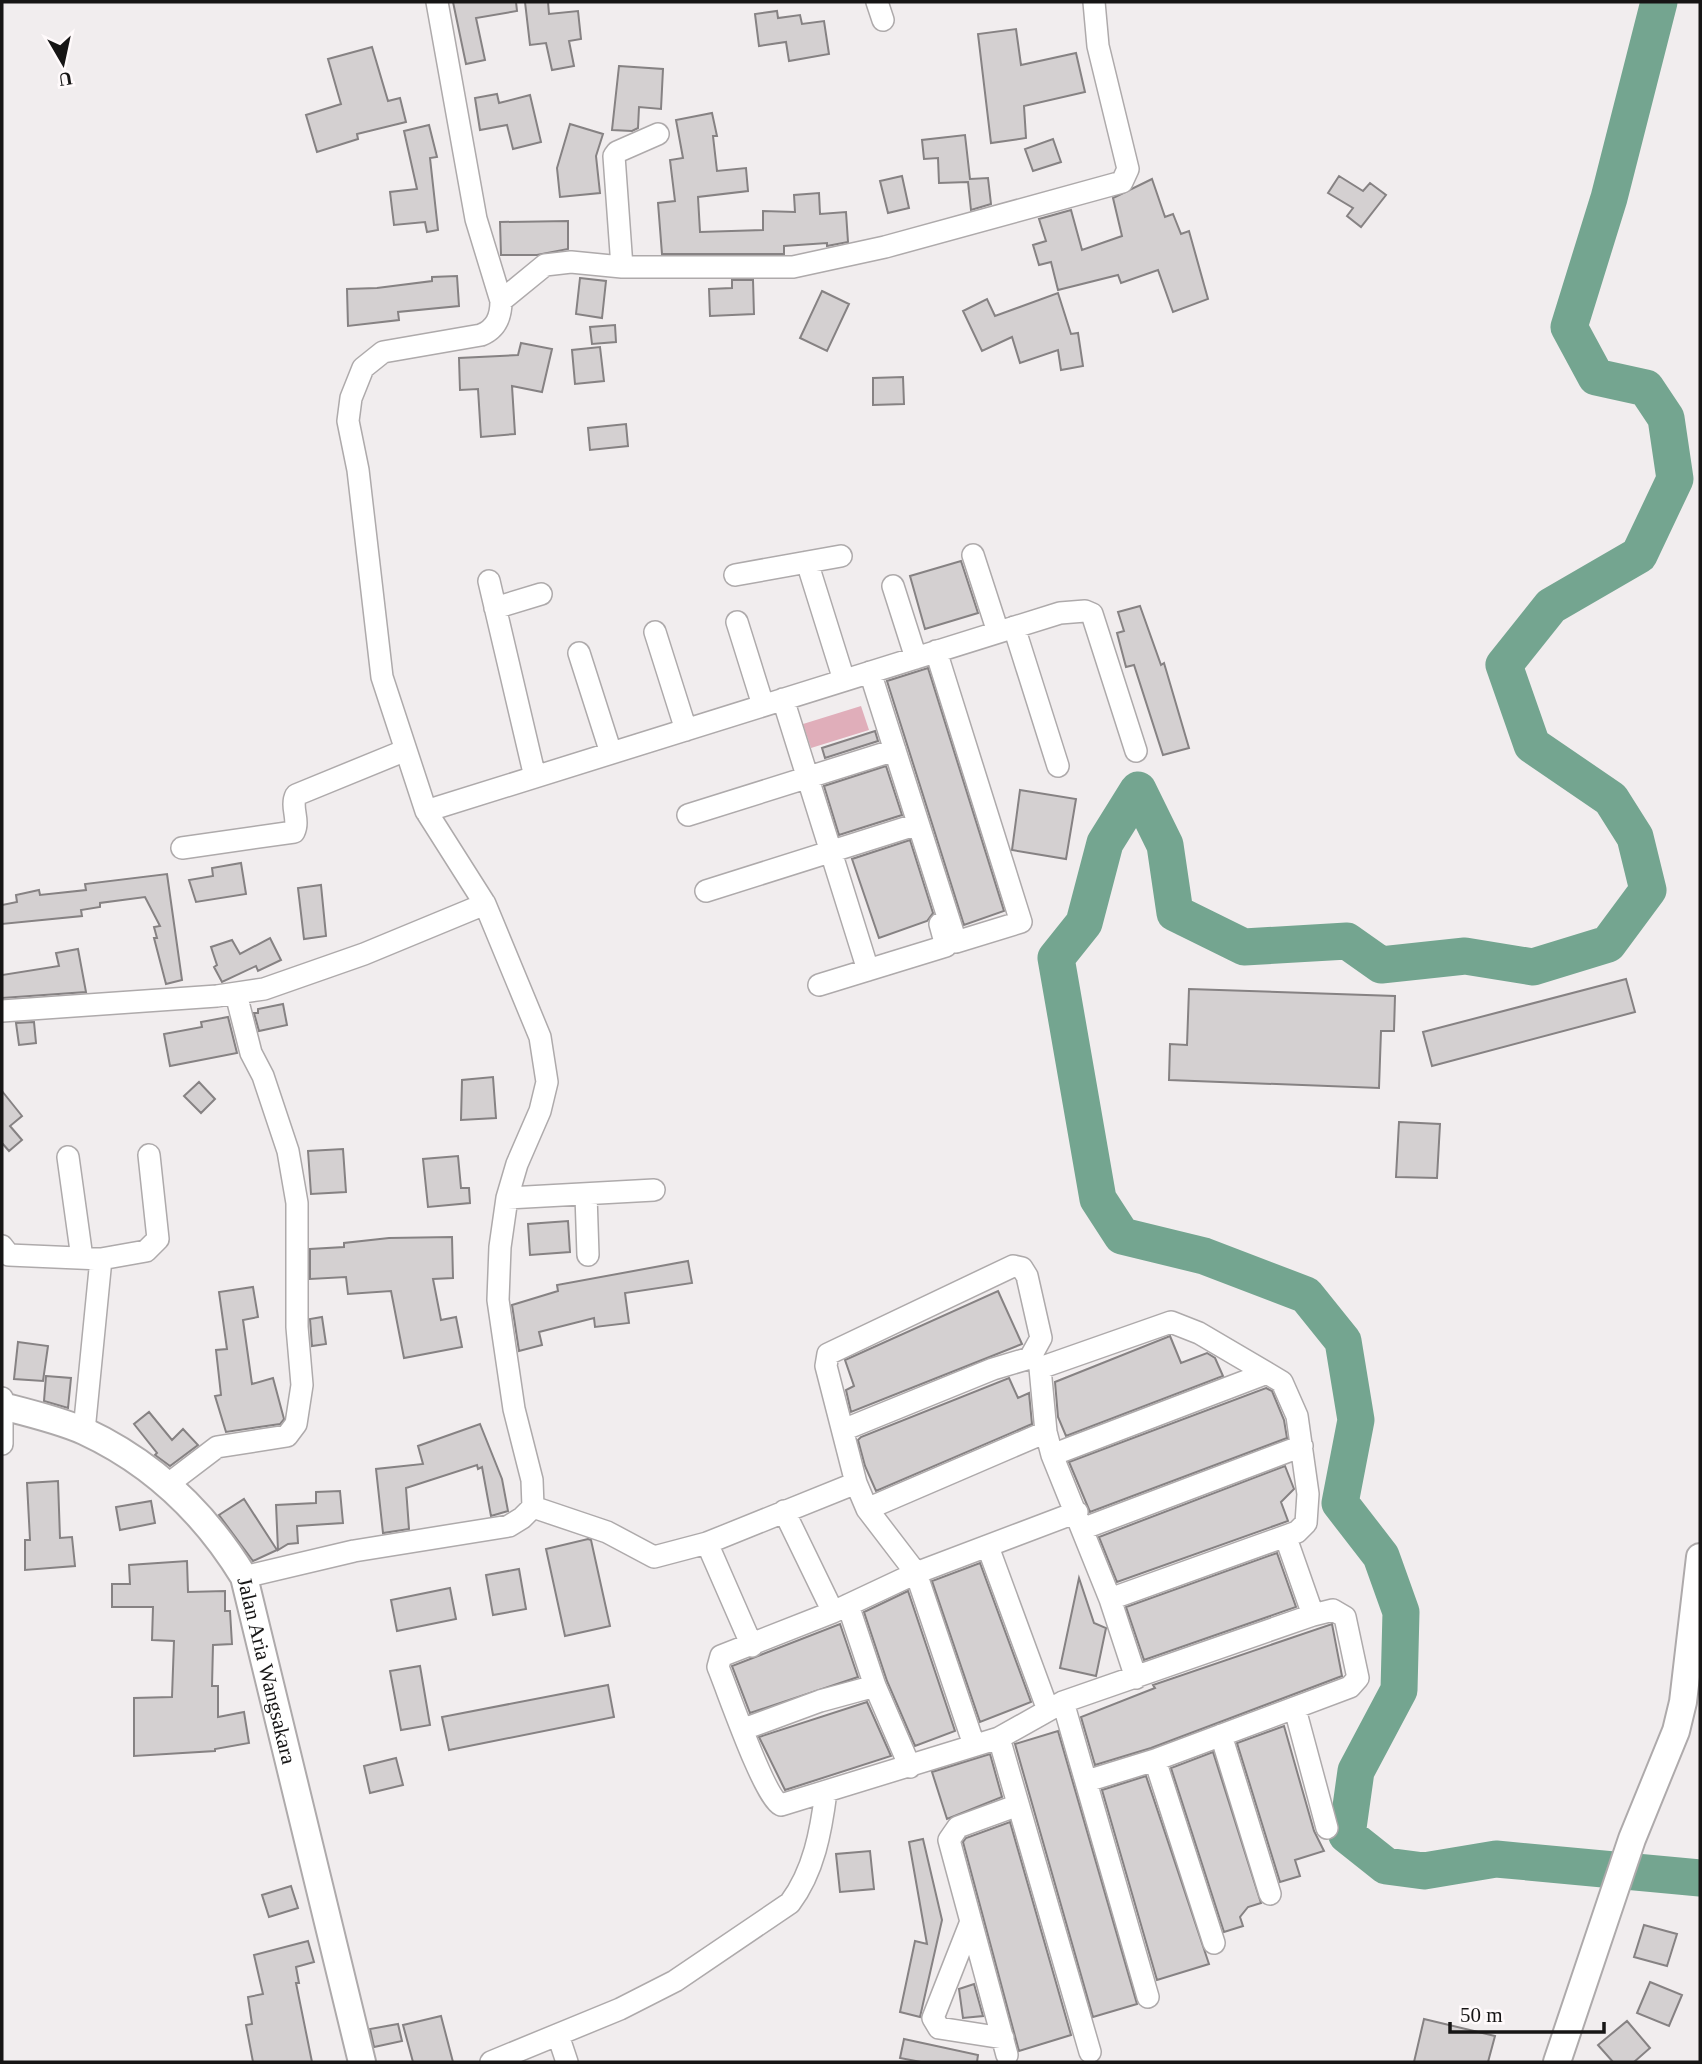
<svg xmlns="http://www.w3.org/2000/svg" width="1702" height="2064" viewBox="0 0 1702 2064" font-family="'Times New Roman',serif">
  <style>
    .green { fill: #e0aeba }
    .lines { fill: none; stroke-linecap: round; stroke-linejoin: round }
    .river { stroke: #74a590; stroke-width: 37 }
    .building { fill: #d4d0d1; stroke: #868283; stroke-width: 2 }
    .minor-casing { stroke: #aeaaab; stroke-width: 24 }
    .tertiary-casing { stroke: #aeaaab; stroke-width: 30 }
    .minor { stroke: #fff; stroke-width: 21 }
    .tertiary { stroke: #fff; stroke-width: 26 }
    .labels { text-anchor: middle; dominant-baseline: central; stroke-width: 5; stroke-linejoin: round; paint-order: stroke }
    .street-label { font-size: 21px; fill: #161515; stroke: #fffafb }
  </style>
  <rect width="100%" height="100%" fill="#f1edee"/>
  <path class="green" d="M861,706l8,24 -58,18 -8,-24z"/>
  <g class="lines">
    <path class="river" d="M1659,2l-50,196 -40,129 27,50 50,11 20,30 9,61 -36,76 -88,51 -47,59 28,80 79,54 24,38 13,53 -40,54 -75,23 -68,-11 -84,9 -34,-24 -103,6 -69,-34 -10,-68 -27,-55 -33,53 -21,80 -28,35 42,241 24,37 82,20 102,39 37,46 13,79 -16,83 41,53 20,56 -2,78 -43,81 -9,64 39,31 38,5 72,-12 204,19"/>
  </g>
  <path class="building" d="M453,2h63l1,9 -41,7 9,42 -19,4z
    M525,2h23l1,12 29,-3 3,28 -12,2 5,25 -22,4 -6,-27 -16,2z
    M777,11l1,7 22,-3 2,9 22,-3 5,33 -40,7 -3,-19 -27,4 -4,-32z
    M1016,29l5,36 55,-12 9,39 -61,14 2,32 -35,5 -13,-109z
    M372,47l16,54 12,-3 6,24 -49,12 1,5 -41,13 -11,-37 35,-11 -13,-45z
    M619,66l44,3 -2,40 -22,-2 -1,21 -6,3 -20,-1z
    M497,94l2,9 31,-8 11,47 -28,7 -6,-24 -27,5 -5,-32z
    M712,113l5,23h-4l4,35 29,-3 2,23 -50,6 2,35 63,-2v-19l32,1 -1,-17 25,-2 1,21 26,-2 2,30 -21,4v-3l-43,3v8h-122l-4,-51 17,-2 -5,-41 13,-2 -7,-38z
    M570,124l33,10 -7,22 4,37 -40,4 -3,-29z
    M429,125l8,32 -7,1 8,72 -11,2 -2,-10 -31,3 -4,-33 27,-3 -13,-58z
    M965,135l5,44 18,-1 3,26 -20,6 -3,-28 -29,1 -1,-25 -14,1 -2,-19z
    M1053,139l8,23 -28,9 -8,-22z
    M902,176l7,32 -21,5 -8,-32z
    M1339,176l24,15 7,-8 16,12 -25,32 -14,-11 6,-8 -25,-15z
    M1152,179l13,38 8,-3 8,20 8,-3 19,68 -35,13 -15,-42 -37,13 -3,-8 -60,15 -7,-28 -12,3 -6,-20 13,-4 -7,-22 32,-9 11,40 40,-14 -9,-38z
    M568,221v28l-31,6h-36l-1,-33z
    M457,276l2,30 -61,6 1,8 -51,6 -1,-37 30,-1 55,-7v-4z
    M580,278l26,3 -4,37 -26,-4z
    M732,280h21l1,34 -44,2 -1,-27 23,-1z
    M822,291l27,13 -22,47 -27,-13z
    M1058,293l13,41 7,-1 5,33 -22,4 -3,-20 -38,13 -8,-26 -30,14 -19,-40 24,-12 8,17z
    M615,325l1,17 -24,2 -2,-17z
    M521,343l31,6 -10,43 -30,-6 3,48 -34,3 -3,-48 -18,1 -1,-32 59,-3z
    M600,347l4,34 -29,3 -3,-34z
    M903,377l1,27 -31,1v-27z
    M626,424l2,22 -38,4 -2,-22z
    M961,561l17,52 -53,16 -15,-53z
    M1140,606l21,59 3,-2 25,85 -26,7 -29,-90 -8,2 -9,-34 7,-2 -6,-19z
    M928,668l76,243 -40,14 -77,-244z
    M875,731l3,10 -53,17 -3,-10z
    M886,766l16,49 -63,20 -15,-49z
    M1020,790l56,9 -10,60 -54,-9z
    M910,840l23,73 -6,8 -48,17 -27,-79z
    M241,863l5,31 -50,8 -7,-22 24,-4 -1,-8z
    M167,874l15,106 -16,4 -12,-46h3l-3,-11 6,-1 -15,-29 -45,6v4l-19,3 1,6 -80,8v-19l15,-3 -1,-7 23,-5 1,5 46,-5 -1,-6z
    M321,885l5,51 -22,3 -6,-51z
    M270,938l11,22 -23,11 -2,-5 -34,16 -8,-15 3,-2 -6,-18 21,-7 8,14z
    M78,949l8,43 -84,6v-23l57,-9 -3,-13z
    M1626,979l9,33 -203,54 -9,-34z
    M1189,989l206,7 -1,35h-13l-2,57 -210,-8 1,-36 17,1z
    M283,1004l4,21 -28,6 -5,-18h4v-4z
    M228,1017l9,36 -67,13 -6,-32 38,-7 -1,-5z
    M34,1022l2,21 -17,2 -3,-22z
    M493,1077l3,41 -35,2 1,-40z
    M199,1082l16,17 -14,14 -17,-17z
    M2,1091l20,25 -12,10 12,14 -13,11 -7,-8z
    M1399,1122l41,2 -3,54 -41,-1z
    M343,1149l3,43 -35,2 -3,-43z
    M458,1156l3,32h8l1,15 -42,4 -5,-48z
    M568,1221l2,31 -40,3 -2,-31z
    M452,1237l1,41 -20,1 8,41 15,-3 6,30 -58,11 -13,-67 -43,3 -2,-17 -36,2v-30l34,-2v-4l45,-5z
    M688,1261l4,22 -67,10 4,30 -34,4 -1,-9 -55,14 3,13 -23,6 -7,-46 46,-14 -1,-6z
    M253,1287l5,30 -15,3 9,64 21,-6 11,41 -4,5 -54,8 -11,-36 6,-1 -5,-45 11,-1 -8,-57z
    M998,1291l24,53 -171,68 -5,-22 8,-4 -9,-26z
    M322,1317l4,27 -14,2 -2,-27z
    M1170,1336l11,27 26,-10 8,5 8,18 -157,60 -8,-19 -3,-35z
    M18,1342l30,4 -5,35 -29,-2z
    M46,1376l25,2 -3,30 -24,-7z
    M1009,1378l9,20 11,-5 3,31 -156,67 -11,-25 -7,-26 3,-3z
    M1266,1388l6,3 12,29 3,18 -197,74 -21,-50z
    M149,1412l23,28 11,-11 15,16 -28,21 -15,-11 2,-2 -23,-29z
    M480,1424l22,55 6,32 -17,5 -9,-49 -4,2 -1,-4 -71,23 3,41 -26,4 -7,-64 47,-5 -5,-18z
    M1285,1466l9,23 -13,13 7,19 -171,61 -18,-45z
    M58,1481l2,57 12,-1 3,29 -50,4v-30h5l-3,-57z
    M340,1491l3,32 -46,3 1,17 -10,1 -10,6 -2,-45 40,-2v-11z
    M244,1499l33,51 -24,11 -34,-46z
    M151,1501l4,22 -35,7 -4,-23z
    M588,1539l3,1 19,86 -45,10 -19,-87z
    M1277,1553l19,54 -152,53 -18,-53z
    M187,1561l1,31 37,-1v20h5l2,33 -19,1 -1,41h6v31l26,-5 5,31 -34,6v2l-81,5v-58l38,-1 2,-56 -22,-1 1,-33h-41v-23h18l-1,-19z
    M980,1563l51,139 -51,20 -48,-141z
    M519,1569l7,40 -33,6 -7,-40z
    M1079,1578l15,45 12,5 -10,48 -36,-8z
    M450,1588l6,31 -59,12 -6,-31z
    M908,1591l47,140 -40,15 -28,-65 -23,-69z
    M840,1624l18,53 -108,36 -18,-47z
    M1332,1624l10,52 -191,72 -56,17 -14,-48 74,-29 -2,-3z
    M420,1666l10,59 -29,5 -11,-59z
    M608,1685l6,32 -165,33 -7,-33z
    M867,1702l24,54 -106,34 -26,-53z
    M1284,1726l30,105 10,20 -29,9 5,16 -20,6 -43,-139z
    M1058,1731l79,273 -44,13 -78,-273z
    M1213,1752l48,151 -13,4 -8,10 3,9 -19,6 -53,-164z
    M990,1754l12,43 -55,22 -15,-47z
    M396,1758l7,27 -33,8 -6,-27z
    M1146,1776l63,188 -52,16 -55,-190z
    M1010,1822l61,213 -52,16 -56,-209 3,-4z
    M923,1839l19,81 -22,97 -20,-5 15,-71 12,3 -18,-102z
    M870,1851l4,38 -34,3 -4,-38z
    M291,1886l7,22 -29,9 -7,-22z
    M1644,1925l33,9 -10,32 -33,-9z
    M308,1941l6,21 -18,5 3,16h-3l16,79h-59l-7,-37 6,-1 -4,-27 15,-3 -9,-39z
    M1650,1982l32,13 -13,31 -32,-13z
    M974,1984l9,32 -20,2 -4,-29z
    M441,2016l12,46h-40l-10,-37z
    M1424,2019l71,17 -7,26h-74z
    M1627,2021l23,27 -16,14h-21l-15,-17z
    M398,2024l4,17 -28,6 -4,-18z
    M904,2039l74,16 -1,7h-56l-21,-4z"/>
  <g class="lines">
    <g class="minor-casing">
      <path id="minor" d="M877,2l6,18
        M622,267l-8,-111 3,-4 41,-18
        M501,301l44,-36 26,-3 51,5h171l92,-20 237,-65 6,-13 -30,-123 -4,-44
        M973,555l25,77
        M807,562l37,118
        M735,575l106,-19
        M489,581l46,196
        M893,586l23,72
        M495,608l46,-14
        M737,622l26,83
        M1014,627l44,139
        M655,632l31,98
        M579,653l32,100
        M870,672l86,270 65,-20 -85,-271
        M783,699l85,271
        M426,811l634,-198 25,-2 7,3 44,137
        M688,815l207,-65
        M182,848l112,-16c6,-12 -4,-25 2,-37l110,-45
        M706,891l212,-67
        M819,985l127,-39 -6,-22
        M2,1011l215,-15 47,-7 100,-35 121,-50
        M68,1157l14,101
        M586,1195l2,60
        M507,1198l147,-8
        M2,1246l7,9 92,4
        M2,1398v46
        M84,1431l17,-172 45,-8 12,-12 -9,-84
        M1052,1455l215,-82 15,9 15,34 11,78 -2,29 -9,9 -187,67
        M856,1483l11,26 49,64 161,-61
        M167,1485l50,-38 70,-11 9,-12 6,-39 -5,-58v-124l-9,-52 -25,-75 -12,-23 -15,-59
        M533,1507l74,25 47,25 53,-14 149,-60 -30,-117 2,-12 185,-88 9,2 5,8 14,62 -11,20 -37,11 -150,61
        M867,1509l179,-77
        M784,1511l49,101
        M1082,1529l220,-83
        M1286,1538l27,77
        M707,1543l45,103
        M988,1547l60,163
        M244,1577l110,-26 155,-25 13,-8 11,-11 -1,-27 -18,-71 -16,-109 2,-53 7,-49 10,-34 23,-53 7,-29 -7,-45 -55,-133 -59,-93 -44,-134 -24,-207 -10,-49 3,-23 12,-30 20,-16 98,-17c15,-6 20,-18 20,-34l-25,-82 -39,-217
        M848,1605l27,81 35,81
        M1136,1678l-26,-79 -58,-144 -6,-23 -6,-64 131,-46 28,11 68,40
        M1063,1702l85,295
        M1295,1709l32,119
        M744,1729l76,-28 55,-15
        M1221,1735l49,159
        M999,1738l91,314
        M974,1745l-58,-172 -83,39 -112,44 -3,11c10,24 46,130 63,138l218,-67 64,-36 250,-87 20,-5 12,7 13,61 -8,9 -195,73 -68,21
        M1155,1760l59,183
        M970,1924l-37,94 6,10 64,10
        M558,2035l9,27
        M1007,2055l-58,-215 9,-13 60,-22
        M491,2062l129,-53 55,-28 115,-78c24,-32 31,-72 36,-111"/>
    </g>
    <g class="tertiary-casing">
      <g id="tertiary">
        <path id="s1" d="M2,1406c27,7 57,14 82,25 69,32 121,82 160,146l118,485"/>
        <path d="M1557,2062l75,-223 44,-108 7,-29 17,-145"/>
      </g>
    </g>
    <use href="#minor" class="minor"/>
    <use href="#tertiary" class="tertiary"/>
  </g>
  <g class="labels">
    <g class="street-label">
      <text stroke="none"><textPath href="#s1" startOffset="402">Jalan Aria Wangsakara</textPath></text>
    </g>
  </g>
  <rect width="1702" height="2064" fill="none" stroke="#161515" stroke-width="7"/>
  <g transform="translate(63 63) rotate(171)" stroke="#fffafb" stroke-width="5" paint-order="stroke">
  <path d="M0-5L12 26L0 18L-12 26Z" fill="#161515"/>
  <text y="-10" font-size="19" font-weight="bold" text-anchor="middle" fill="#161515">U</text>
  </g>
  <path d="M1450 2022v10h154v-10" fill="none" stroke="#161515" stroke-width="3.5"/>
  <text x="1460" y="2022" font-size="21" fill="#161515" stroke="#fffafb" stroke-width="5" paint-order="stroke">50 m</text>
</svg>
